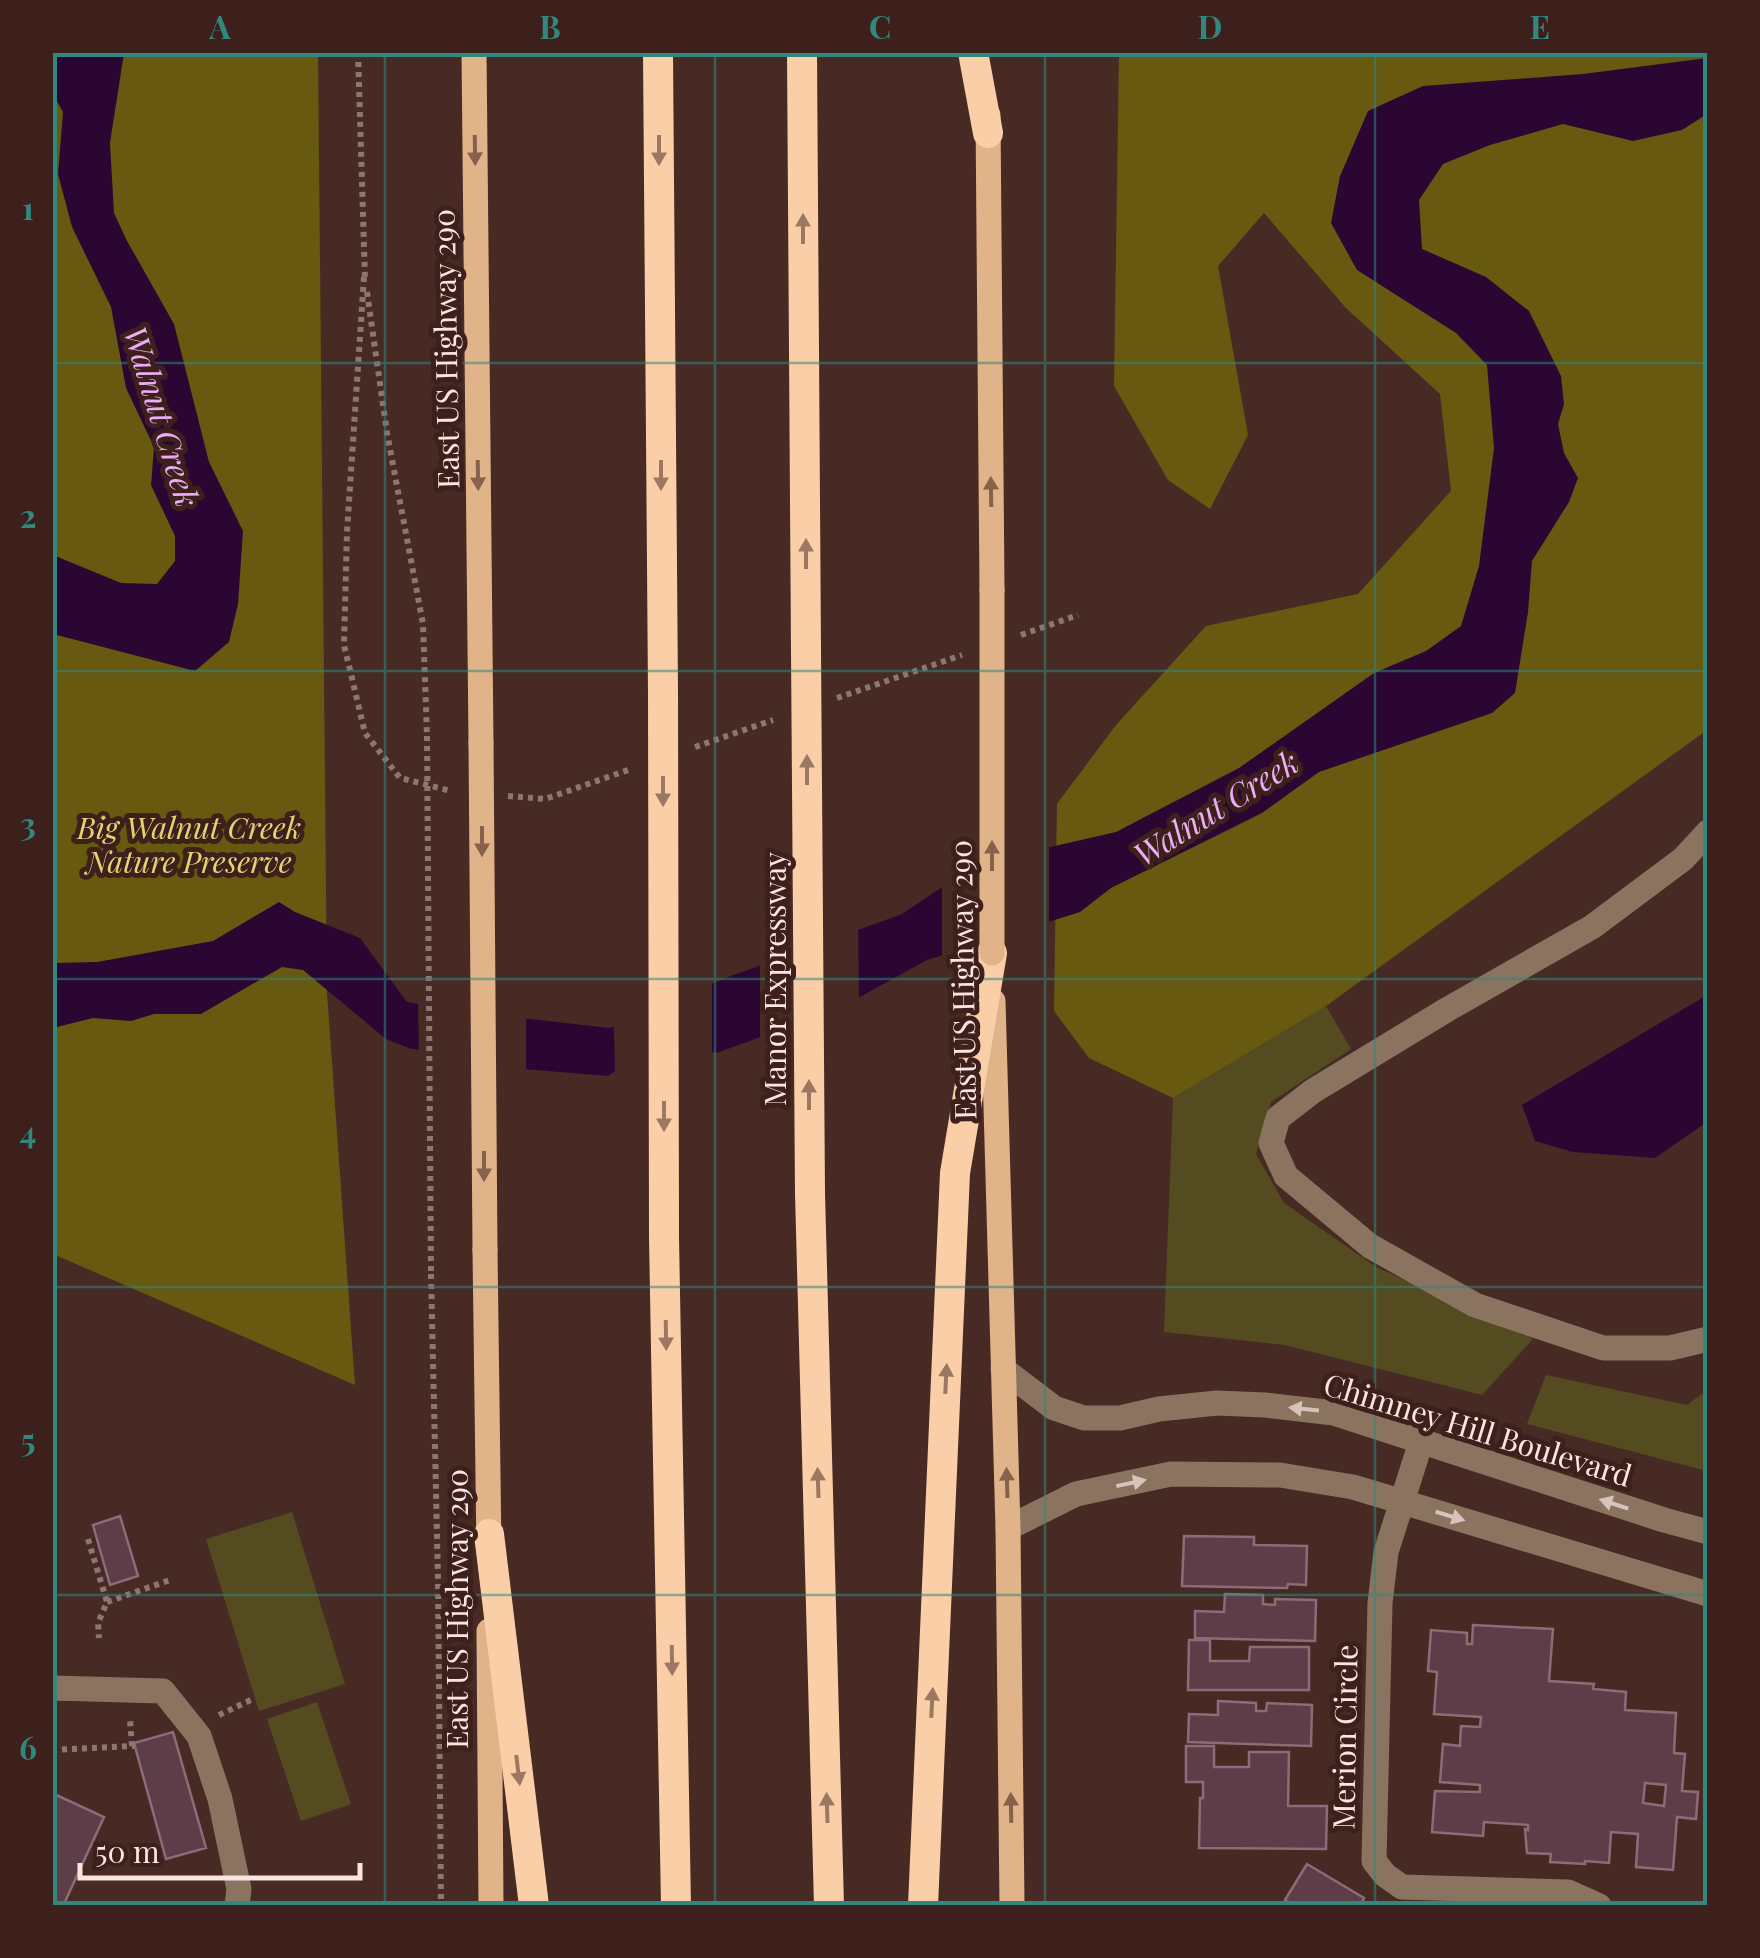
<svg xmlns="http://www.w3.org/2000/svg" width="1760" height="1958" viewBox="0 0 1760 1958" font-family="'Playfair Display',serif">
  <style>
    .green { fill: #544c20 }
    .forest { fill: #675a10 }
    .water { fill: #2c0633 }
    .pier { fill: #482a25 }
    .building { fill: #5c3d48; stroke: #8d6b77; stroke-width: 2.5; fill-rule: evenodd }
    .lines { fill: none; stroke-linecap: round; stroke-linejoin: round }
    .path { stroke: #8f7570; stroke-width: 6; stroke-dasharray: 5 5; stroke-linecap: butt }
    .minor { stroke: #8a7460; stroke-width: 25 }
    .major { stroke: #e0b389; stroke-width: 25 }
    .highway { stroke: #facfa7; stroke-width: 30 }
    .path-bridge { stroke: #8f7570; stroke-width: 6; stroke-dasharray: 5 5; stroke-linecap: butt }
    .major-bridge { stroke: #e0b389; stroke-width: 25 }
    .highway-bridge { stroke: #facfa7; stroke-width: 30 }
    .oneway { fill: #86624d }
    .oneway2 { fill: #9c7862 }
    .oneway3 { fill: #d8c3ba }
    .grid { fill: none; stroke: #32877f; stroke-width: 2.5; stroke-opacity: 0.55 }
    .labels { text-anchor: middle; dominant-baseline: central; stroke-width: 10; stroke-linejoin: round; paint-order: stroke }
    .street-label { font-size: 30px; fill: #f9e5e1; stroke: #3d201c }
    .park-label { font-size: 30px; font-style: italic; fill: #e5d271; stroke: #3d201c }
    .water-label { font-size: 32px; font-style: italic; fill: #ecadf7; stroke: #3d201c }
    .neatline { fill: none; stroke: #32877f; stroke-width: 4 }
    .grid-label { font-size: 32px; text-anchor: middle; font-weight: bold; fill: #32877f }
  </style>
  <rect width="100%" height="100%" fill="#482a25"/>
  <path class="green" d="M1326,1006l25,43 -80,53 -15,52 28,49 92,64 157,72 -51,56 -197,-50 -121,-13 9,-234z
    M1546,1375l141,30 20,-15v81l-180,-47z
    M292,1512l53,172 -86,27 -53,-172z
    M317,1702l34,102 -50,17 -34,-102z"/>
  <path class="forest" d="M52,53h266l9,940 28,392 -302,-131z
    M1119,53h588v677l-381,276 -153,92 -84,-40 -35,-47 3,-207 59,-79 90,-99 152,-32 93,-103 -11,-97 -94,-86 -82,-95 -46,53 30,169 -38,74 -42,-29 -54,-94z"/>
  <path class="water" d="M54,53h70l-14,90 4,70 12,26 48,85 35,138 34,69 -5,73 -9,38 -34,29 -142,-37v-79l68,28 36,1 18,-23v-25l-24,-51 3,-38 -28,-59 -15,-81 -39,-80 -14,-53 5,-62 -8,-14z
    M1707,58v56l-25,16 -49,11 -70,-17 -73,21 -47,19 -24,36 3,49 64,28 43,34 32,65 3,28 -6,20 6,29 14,25 -9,24 -37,59 -4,51 -13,81 -23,20 -173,59 -57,41 -151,75 -31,24 -153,48 -87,48 -123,45 -44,-7 -31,5 -34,25 -97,-8 -41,-15 -59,-4 -25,-10 -83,-69 -21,-3 -81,47h-47l-23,7 -38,-3 -40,10v-65l44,-1 116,-21 66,-39 16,10 65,26 47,64 60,10 143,16 118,-51 174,-63 43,-29 101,-37 70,-16 123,-64 135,-95 52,-22 35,-25 18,-60 15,-118 -7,-83 -31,-32 -99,-63 -26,-47 9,-47 28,-65 55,-25 160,-12z
    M1707,995v127l-52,36 -82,-6 -38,-11 -13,-36z"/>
  <path class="pier" d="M1049,842v83l-107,36v-80z
    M858,924l1,79 -17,10 -82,29v-82z
    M712,979v78l-39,-6 -29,5 -29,21 -1,-56z
    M418,999l108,15v60l-16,-1 -41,-15 -50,-4z"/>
  <path class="building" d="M120,1516l18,60 -28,9 -17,-60z
    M1184,1536l70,1v8l53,1 -1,39 -18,-1 -1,4 -105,-2z
    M1225,1594l38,1v9l12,1v-6l41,1 -1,41 -120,-3v-27l29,1z
    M1473,1625l80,4 -4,52 45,3 -1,5 33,3 -1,18 51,3 -2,40 11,1 -3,37 16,1 -2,27 -19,-2 -4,53 -37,-3 2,-33 -27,-2 -2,31 -24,-2v3l-35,-2 1,-8 -24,-1 -2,-24 3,1v-5l-44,-3 -1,14 -51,-4 3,-41 45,1v-7l-40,-3 3,-38 17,2 1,-20 19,1 1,-10 -47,-3 3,-42 -9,-1 3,-41 36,3v11h5zM1645,1783l21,2 -2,21 -21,-3z
    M1189,1640h21v21h39l1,-14h59v43h-121z
    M1218,1701l38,2v8h10l1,-8 45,2 -1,41 -123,-4 1,-28 29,1z
    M173,1732l33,116 -40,11 -32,-116z
    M1186,1746h28v21h35v-15h40l-1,54h39l-1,43 -127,-1 1,-50h3v-16h-17z
    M52,1793l52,24 -41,89h-11z
    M1307,1864l57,34 -3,6 2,2h-69l-9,-6z"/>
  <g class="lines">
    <path class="path" d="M358,52l7,227
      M364,277l-17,255 -3,113 21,88 35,45 51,13
      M367,292l20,141 36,191 4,112
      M1021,635l57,-20
      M837,698l125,-43
      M695,747l78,-27
      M508,796l37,3 86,-30
      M431,1274l7,305 3,327
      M88,1539l19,63 -9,21 1,15
      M107,1602l66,-23
      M219,1715l36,-17
      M52,1750l80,-4 -2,-26"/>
    <path class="minor" d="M1708,832l-25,27 -91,68 -144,82 -135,82 -35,27 -7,25 15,33 84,70 105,59 128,43h67l38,-9
      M1003,1369l51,39 30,10h36l39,-9 58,-6 48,2 69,8 330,107 44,12
      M1421,1442l-35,110 -6,51 -6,258 11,14 17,12 166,5 31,14
      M1008,1528l68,-34 95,-20 109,1 73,12 355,107
      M52,1688l111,3 36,45 21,63 19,90 -2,17"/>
    <path class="major" d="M474,52l7,691
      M988,115l4,475
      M993,1001l15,527 4,378
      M485,1250l4,301
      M489,1631l2,275"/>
    <path class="highway" d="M658,52l5,641
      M802,52l4,599
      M973,52l15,81
      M810,1193l19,713
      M664,1237l12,669
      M489,1534l45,372
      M923,1906l32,-733 37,-220"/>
    <path class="path-bridge" d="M427,736l4,538"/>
    <path class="major-bridge" d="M481,743l4,507
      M992,953v-363"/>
    <path class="highway-bridge" d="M806,651l4,542
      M663,693l1,544"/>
  </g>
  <defs><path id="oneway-solid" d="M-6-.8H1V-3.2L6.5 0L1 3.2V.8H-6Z" transform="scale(2.5)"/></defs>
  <g class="oneway">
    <use href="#oneway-solid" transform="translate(475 150) rotate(89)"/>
    <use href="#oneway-solid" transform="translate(478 475) rotate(89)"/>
    <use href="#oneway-solid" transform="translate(991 492) rotate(-91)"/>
    <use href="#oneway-solid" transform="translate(482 841) rotate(90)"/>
    <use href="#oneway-solid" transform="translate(992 856) rotate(-90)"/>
    <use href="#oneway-solid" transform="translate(484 1166) rotate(90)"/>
    <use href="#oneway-solid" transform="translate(1007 1483) rotate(-92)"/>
    <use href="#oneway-solid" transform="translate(1011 1808) rotate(-91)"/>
  </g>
  <g class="oneway2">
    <use href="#oneway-solid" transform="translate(659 150) rotate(90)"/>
    <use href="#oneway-solid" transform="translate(803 229) rotate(-90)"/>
    <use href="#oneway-solid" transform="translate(661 475) rotate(90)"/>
    <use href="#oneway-solid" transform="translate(806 554) rotate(-90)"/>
    <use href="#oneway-solid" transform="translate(807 770) rotate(-90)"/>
    <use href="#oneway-solid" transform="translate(663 791) rotate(90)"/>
    <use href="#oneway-solid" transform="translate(809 1095) rotate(-90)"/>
    <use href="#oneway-solid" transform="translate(664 1116) rotate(90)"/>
    <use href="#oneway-solid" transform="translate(666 1335) rotate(89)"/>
    <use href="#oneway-solid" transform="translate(946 1379) rotate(-87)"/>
    <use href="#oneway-solid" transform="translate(818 1483) rotate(-92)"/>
    <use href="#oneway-solid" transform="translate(672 1660) rotate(89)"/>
    <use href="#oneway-solid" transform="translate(932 1703) rotate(-87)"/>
    <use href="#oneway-solid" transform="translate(518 1770) rotate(83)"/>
    <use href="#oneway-solid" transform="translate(827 1808) rotate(-92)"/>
  </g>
  <g class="oneway3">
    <use href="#oneway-solid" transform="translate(1304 1409) rotate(-174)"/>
    <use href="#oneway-solid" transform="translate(1131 1483) rotate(-12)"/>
    <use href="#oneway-solid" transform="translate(1614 1504) rotate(-162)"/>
    <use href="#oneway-solid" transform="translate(1450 1516) rotate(17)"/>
  </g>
  <path class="grid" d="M385,52v1854M715,52v1854M1045,52v1854M1375,52v1854M52,363h1656M52,671h1656M52,979h1656M52,1287h1656M52,1595h1656"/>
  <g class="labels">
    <g class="street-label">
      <text transform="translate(445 349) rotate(-91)">East US Highway 290</text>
      <text transform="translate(774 979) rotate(-90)">Manor Expressway</text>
      <text transform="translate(962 980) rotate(-91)">East US Highway 290</text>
      <text transform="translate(1478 1429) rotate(17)">Chimney Hill Boulevard</text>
      <text transform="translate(456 1609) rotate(-90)">East US Highway 290</text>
      <text transform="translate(1344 1737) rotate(-89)">Merion Circle</text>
    </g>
    <g class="park-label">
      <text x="189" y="827">Big Walnut Creek<tspan x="189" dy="34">Nature Preserve</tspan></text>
    </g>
    <g class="water-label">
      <text transform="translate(163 416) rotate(73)">Walnut Creek</text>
      <text transform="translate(1215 807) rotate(-32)">Walnut Creek</text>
    </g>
  </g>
  <rect width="1760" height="1958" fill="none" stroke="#3d201c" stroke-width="110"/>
  <path d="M80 1863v15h280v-15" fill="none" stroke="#f9e5e1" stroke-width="5"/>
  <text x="95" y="1863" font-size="30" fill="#f9e5e1" stroke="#3d201c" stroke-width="8" paint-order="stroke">50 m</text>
  <rect x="55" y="55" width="1650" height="1848" class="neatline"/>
  <g class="grid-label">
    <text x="220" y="39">A</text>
    <text x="550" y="39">B</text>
    <text x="880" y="39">C</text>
    <text x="1210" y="39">D</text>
    <text x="1540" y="39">E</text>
    <text x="28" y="220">1</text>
    <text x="28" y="528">2</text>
    <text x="28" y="836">3</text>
    <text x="28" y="1144">4</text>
    <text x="28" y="1452">5</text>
    <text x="28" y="1760">6</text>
  </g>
</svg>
